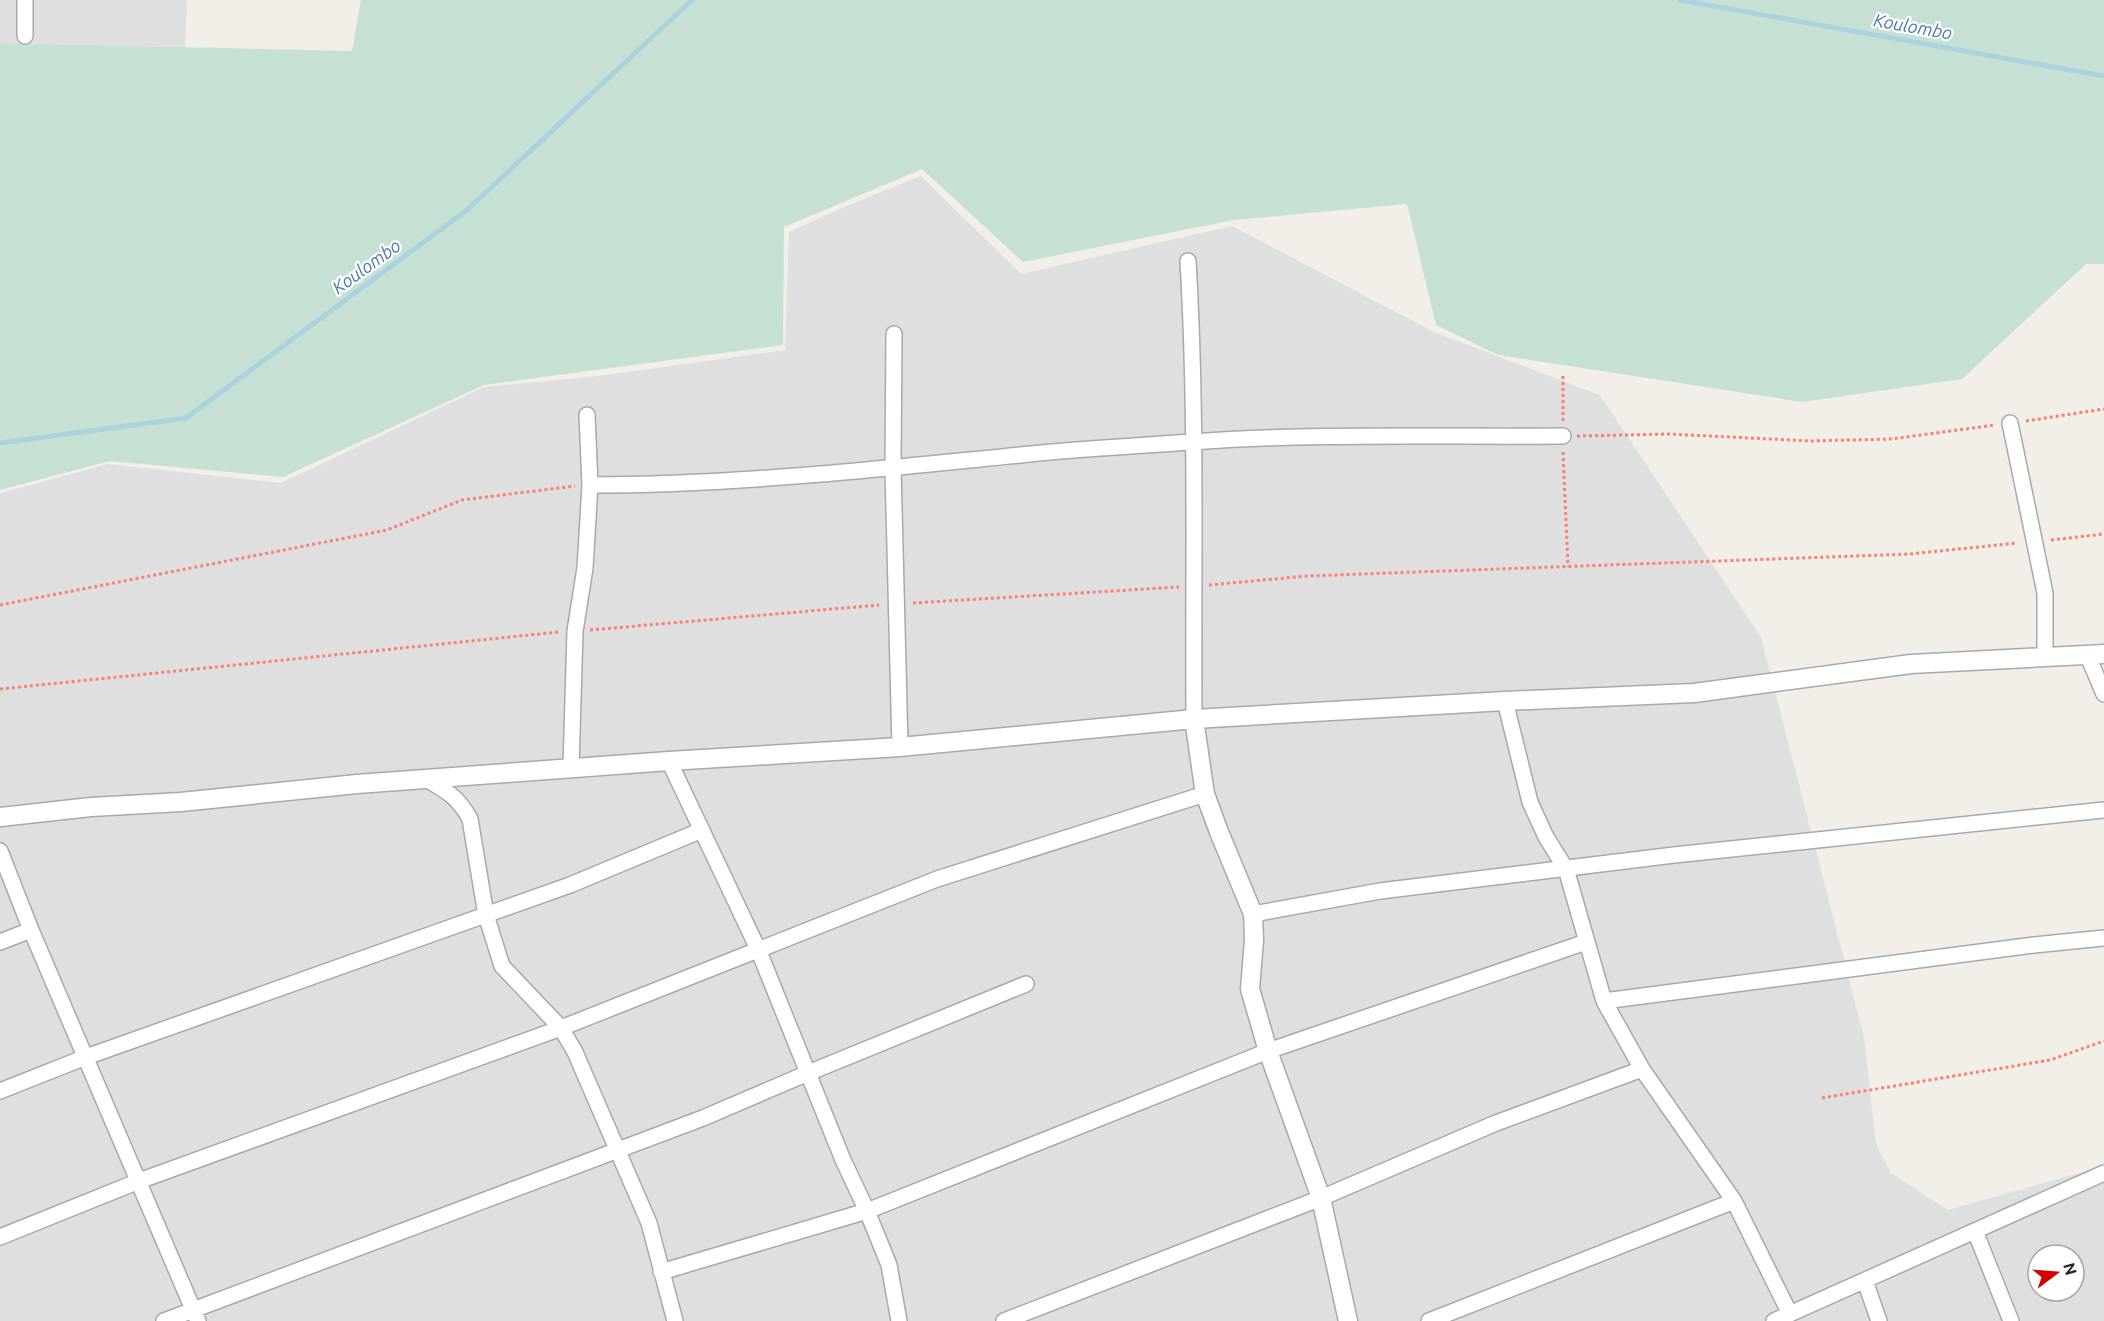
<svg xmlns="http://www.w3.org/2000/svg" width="2104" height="1321" viewBox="0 0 2104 1321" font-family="Ubuntu,sans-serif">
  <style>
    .residential { fill: #e0dfdf; fill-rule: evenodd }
    .wetland { fill: #c6e0d4 }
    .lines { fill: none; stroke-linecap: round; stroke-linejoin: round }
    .stream { stroke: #aad3df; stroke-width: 5 }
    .minor-casing { stroke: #a9a9a9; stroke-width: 18 }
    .tertiary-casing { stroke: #a9a9a9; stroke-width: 21 }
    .path { stroke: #fa8072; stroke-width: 3; stroke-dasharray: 3 3; stroke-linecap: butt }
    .minor { stroke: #fff; stroke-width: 15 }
    .tertiary { stroke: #fff; stroke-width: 18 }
    .labels { text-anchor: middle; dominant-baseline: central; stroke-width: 4.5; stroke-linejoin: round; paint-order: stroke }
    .water-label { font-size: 18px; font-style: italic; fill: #4a7aab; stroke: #fff }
  </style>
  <rect width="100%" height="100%" fill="#f2efe9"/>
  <path class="residential" d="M0,0h187l-2,47 -185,-4z
    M921,176l100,98 211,-48 202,106 166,63 161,242 103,400 12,107 15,29 57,37 156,-44v155h-2104v-828l108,-29 173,19 203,-96 115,-11 186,-26 4,-118 55,-25zM2038,1255h36v36h-36z"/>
  <path class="wetland" d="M361,0h1743v264h-18l-124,115 -160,23 -304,-47 -62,-30 -29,-121 -173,16 -211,42 -101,-93 -138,58 -1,118 -299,40 -201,92 -173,-16 -110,29v-447l352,8z"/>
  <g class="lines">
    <path class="stream" d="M1680,0l424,76
      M0,443l186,-25 281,-208 225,-210"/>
    <g class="minor-casing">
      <path id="minor" d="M25,36v-36
        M1188,261c9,152 5,305 6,458
        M894,334l-1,134 7,279
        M2010,423l35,170v63
        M590,485c144,0 287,-16 430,-30 57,-6 114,-9 171,-13 123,-9 248,-5 372,-6
        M2087,654l17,40
        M1505,701l25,101 16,35 20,32 38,132 38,68 92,132 56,113
        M669,761l89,188 85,211 24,51 22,54 10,56
        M571,768l4,-137 10,-63 5,-83 -3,-70
        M426,779c21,12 32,18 44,40l16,96 16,51 59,62 14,24 74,171 26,98
        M0,851l31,79 167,391
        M1253,914l127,-23 294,-36 430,-45
        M0,942l31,-12
        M1604,1001l430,-56 70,-7
        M0,1091l86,-34 484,-172 132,-55
        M1975,1231l36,90
        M0,1237l139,-56 422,-153 376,-149 268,-85
        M661,1272l206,-61 401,-160 318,-109
        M1865,1281l14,40
        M164,1321l539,-203 105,-45 218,-89
        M1004,1321l317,-123 175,-75 146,-54
        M1429,1321l305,-120
        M1774,1321l330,-148"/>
    </g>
    <g class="tertiary-casing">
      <path id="tertiary" d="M1194,719l11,75 14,38 34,82 1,26 -4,49 18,62 53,147 27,123
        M0,817l91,-10 90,-5 176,-18 312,-23 231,-14 294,-28 311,-18 189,-8 217,-29 193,-10"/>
    </g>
    <path class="path" d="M1563,421v-45
      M2026,421l78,-12
      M1577,436l92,-2 142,7 80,-2 104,-14
      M1563,452l5,115
      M2051,540l53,-6
      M1209,585l98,-9 603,-22 107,-11
      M913,603l266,-16
      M0,605l387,-75 75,-30 113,-14
      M590,630l289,-25
      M0,689l559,-57
      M1822,1098l228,-38 54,-19"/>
    <use href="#minor" class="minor"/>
    <use href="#tertiary" class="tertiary"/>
  </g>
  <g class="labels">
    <g class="water-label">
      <text transform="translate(1913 26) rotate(10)">Koulombo</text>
      <text transform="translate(366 266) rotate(-36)">Koulombo</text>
    </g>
  </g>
  <g transform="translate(2056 1273) rotate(74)"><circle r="28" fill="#ffffff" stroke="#a7a7a7" stroke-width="1.5"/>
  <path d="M0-4.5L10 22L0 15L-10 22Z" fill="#d40000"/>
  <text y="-9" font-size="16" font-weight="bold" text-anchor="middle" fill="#222222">N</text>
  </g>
</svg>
